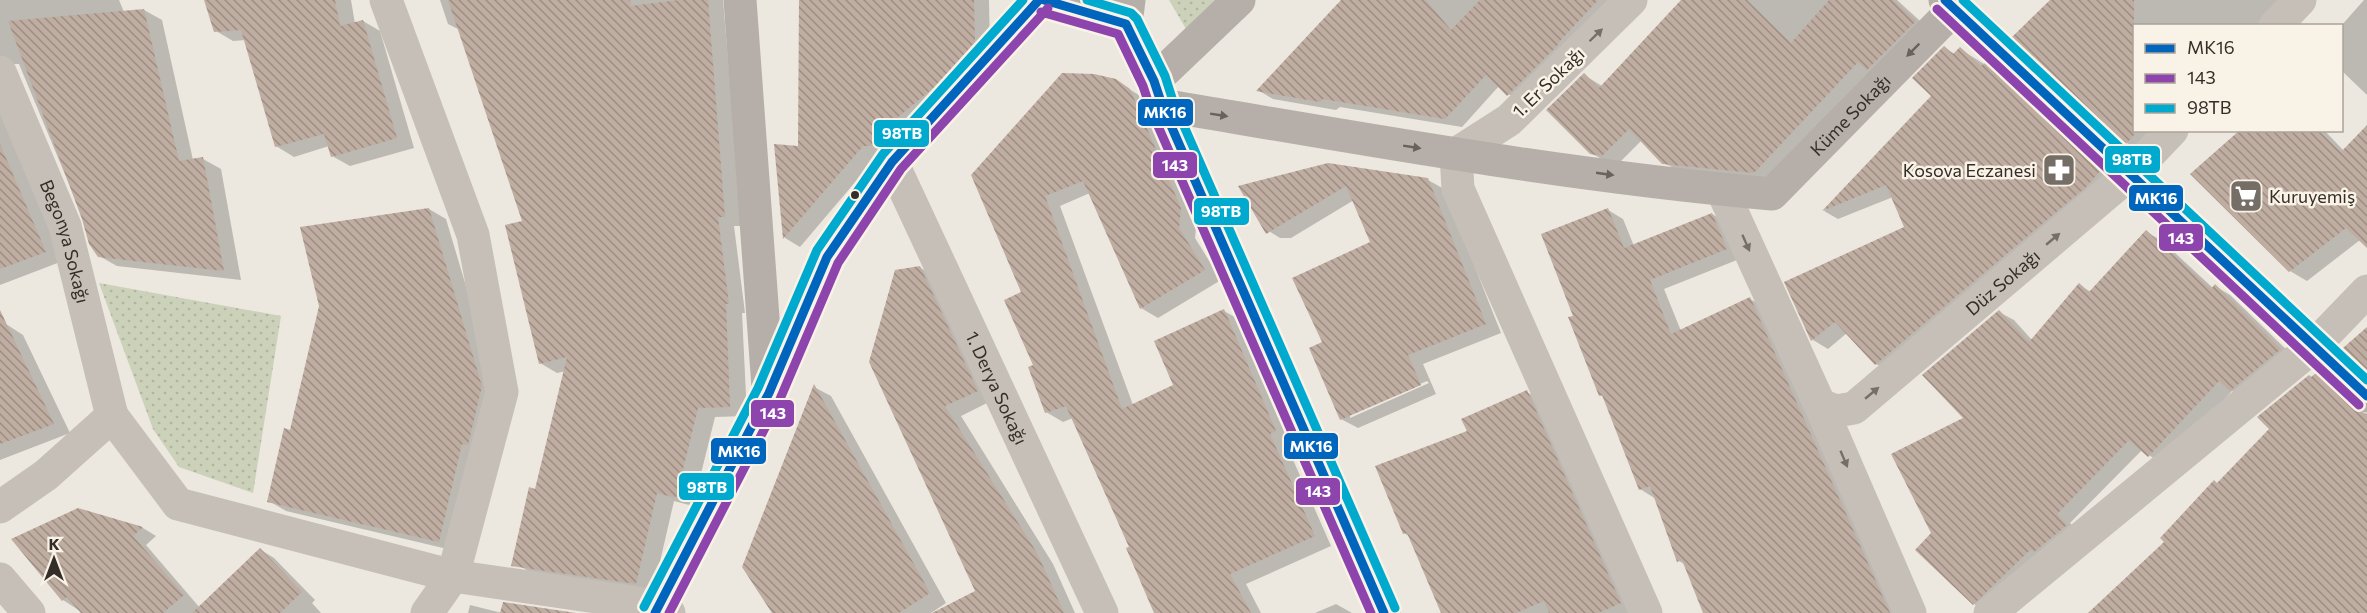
<svg xmlns="http://www.w3.org/2000/svg" width="2367" height="613" viewBox="0 0 2367 613" font-family="Commissioner,sans-serif">
  <style>
    .park { fill: url(#park-dots) }
    .shadow { fill: #0003; fill-rule: evenodd }
    .building { fill: url(#building-back-hatch) }
    .lines { fill: none; stroke-linecap: round; stroke-linejoin: round }
    .street { stroke: #c5bfb8; stroke-width: 33 }
    .secondary { stroke: #b6afa9; stroke-width: 33 }
    .bus-1-casing { stroke: #f9f2e6; stroke-width: 14 }
    .bus-2-casing { stroke: #f9f2e6; stroke-width: 14 }
    .bus-3-casing { stroke: #f9f2e6; stroke-width: 14 }
    .bus-1 { stroke: #0065bd; stroke-width: 9 }
    .bus-2 { stroke: #8e44ad; stroke-width: 9 }
    .bus-3 { stroke: #00a9ce; stroke-width: 9 }
    .oneway { fill: #766f68 }
    .oneway2 { fill: #69615b }
    .bus-dot { fill: #352d27; stroke: #f9f2e6; stroke-width: 2 }
    .labels { text-anchor: middle; dominant-baseline: central; stroke-width: 5; stroke-linejoin: round; paint-order: stroke }
    .street-label { font-size: 18px; fill: #352d27; stroke: #f9f2e6 }
    .poi-label { font-size: 18px; fill: #352d27; stroke: #f9f2e6; text-anchor: end }
    .line-badge { stroke: #f9f2e6; stroke-width: 2 }
    .badge-label { font-size: 16px; text-anchor: middle; font-weight: bold; fill: #fff }
  </style>
  <defs>
    <pattern id="park-dots" width="8" height="8" patternUnits="userSpaceOnUse" patternTransform="scale(1.5)"><rect width="8" height="8" fill="#cbd2b9"/><path d="M2 2h.1M6 6h.1" fill="none" stroke="#afb59f" stroke-width="1.8" stroke-linecap="round"/></pattern>
    <pattern id="building-back-hatch" width="6" height="6" patternUnits="userSpaceOnUse" patternTransform="scale(1.5)"><rect width="6" height="6" fill="#bfada1"/><path d="M-1 5l2 2M0 0l6 6M5-1l2 2" fill="none" stroke="#9c8d83"/></pattern>
  </defs>
  <rect width="100%" height="100%" fill="#ece7df"/>
  <path class="park" d="M1169,0h49l-32,29z
    M99,283l182,33 -28,177 -74,-26 -26,-38z"/>
  <path class="shadow" d="M0,0h119l5,12 20,-2 18,10 31,140 10,-1 18,10 20,111 -124,-14 -18,-10 -80,-192h-9l-10,13z
    M206,0h145l4,24 8,-3 17,10 34,117 -64,18 -18,-10 -3,-10 -35,11 -18,-11 -30,-106 -13,1 -17,-10z
    M440,0h283l19,226h-8l11,87h-3l5,103 -32,1 -22,89 -19,-5 -21,91 -123,-20 -17,-10 23,-71 30,-120 -9,2 -17,-10 -16,-141 -64,-192 -12,-6z
    M816,0h173l1,51 -111,103 -79,93 -15,-9 -9,-92 23,1z
    M1343,0h280l-99,103 -16,-9 -9,-8 -37,41 -122,-20 -4,3 -63,-11 -15,-9z
    M1682,0h215l33,30 -160,151 -91,-10 -16,-9 -21,-22 -24,24 -11,-2 -16,-9 -7,-78 18,11z
    M2052,0h241l-24,26h-135v104h30l-25,20 -12,-7z
    M2364,0h3v95l-25,-24 -1,-45z
    M1944,48l11,6 5,-5 40,25 115,107 -223,192 -16,-9 -29,-31 -19,16 -15,-9 -27,-58 120,-55 -13,-30 -55,22 -14,-8 109,-115z
    M1116,81l31,19 50,118 -2,20 26,42 -63,38 -17,-10 -51,-115 -30,13 73,199 42,-20 49,-74 16,9 52,121 -6,3 45,102 -85,38 15,29h-103l-85,-195 -10,4 -17,-10 -11,-46 -12,-73 -51,-118z
    M0,91l68,168 -68,26z
    M2367,127v119l-7,-6 -53,41 -17,-10 -48,-141h82l20,21z
    M1428,180l16,9 57,144 -78,31 13,30 -78,34 -17,-9 -17,-76 48,-100 -18,-43 -63,38h-11l-16,-10 -24,-41zM1427,381l2,2 -79,35v-4z
    M429,209l17,10 53,178 -43,154 -170,-40 -17,-10 22,-69z
    M1608,210l15,9 11,27 78,-32 15,9 15,35 -78,31 17,42 69,-32 16,9 134,305h-195l-19,-48 -7,-4 -23,-62 -16,-10 -35,-91 -5,-3 -25,-79z
    M2146,232l15,8 52,48 2,-2 15,9 65,63 -50,41 -13,-8 -69,74 -21,-15 -72,73 11,11 -92,78 -15,-8 -57,-54 16,-16 32,-116 34,-106 15,8 18,20 47,-55 12,7z
    M919,267l17,10 57,123 -32,16 92,148 22,49h-125l27,-21z
    M6,324l17,11 47,98 -70,27v-134z
    M2316,375l17,10 34,31v197h-277l76,-71 105,-113z
    M814,387l17,9 115,207 -15,10h-157z
    M1527,392l15,9 94,212h-193l-33,-76 -6,-4 65,-102z
    M78,510l65,18 13,8 -10,9 54,63 61,-58 13,8 41,42 -3,3 9,10h-238l-20,-13 -50,-60z
    M1336,604l16,9h-37z
    M470,605l32,8h9h-43z"/>
  <path class="building" d="M204,0h131l5,26 23,-6 34,118 -66,19 -7,-23 -49,13 -34,-117 -27,2z
    M448,0h182l1,6 48,-6h29l17,217h-7l11,87h-3l4,103 -32,1 -22,90 -19,-5 -21,91 -125,-18 18,-79 6,2 32,-132 -28,7 -34,-139 17,-4z
    M799,0h175l1,42 -37,42 -41,34 -1,11 -15,17h-18l-80,93 -9,-95 24,2z
    M1341,0h85l25,30 29,-30h118l-38,41 -3,5 -50,50 -21,-21 -41,44 -122,-20 -3,3 -64,-11z
    M1681,0h66l44,43 38,-43h64l23,21 -49,49 -9,-8 -104,111 -92,-9 -33,-35 -27,27 -12,-2 -44,-44 38,-37 15,15z
    M2050,0h84v135l-8,9 -114,-107z
    M144,9l35,152 24,-4 21,114 -126,-14 -9,-13 -7,-25 -74,-198z
    M1944,46l9,8 7,-7 21,19 4,-3 115,108 -14,16 -211,178 -40,-43 -24,19 -27,-59 120,-55 -18,-42 -64,26 109,-115 -19,-18z
    M1062,73l32,1 22,5 14,10 51,119 -2,20 26,42 -65,39 -57,-128 -38,15 77,213 51,-24 -19,-44 70,-32 52,122 -6,3 45,102 -85,38 21,39h-97l-28,-65 3,-1 -63,-141 -21,7 -17,-46 5,-2 -29,-65 17,-8 -50,-117z
    M2367,125v123l-21,-20 -57,44 -99,-98 50,-44h78l23,22z
    M0,144l46,108 -46,17z
    M1328,163l100,15 58,146 -78,31 13,30 -81,35 -31,-72 13,-6 -30,-64 78,-36 -24,-56 -80,48 -28,-48z
    M429,208l53,178 -14,59 -6,-1 -23,98 -172,-40 17,-74 6,2 29,-124 -19,-79z
    M1608,208l16,40 88,-35 15,36 -77,31 21,54 79,-37 140,316h-187l-21,-53 -5,2 -27,-76 -11,4 -37,-95 -3,1 -31,-79 5,-1 -32,-82z
    M2146,230l65,59 4,-5 66,65 -51,42 -11,-10 -71,76 -19,-17 -72,74 10,11 -33,27 -3,-3 -58,56 -58,-55 16,-17 -40,-79 72,-36 -41,-43 77,-65 30,32 50,-59 10,9z
    M920,266l58,125 -33,15 92,147 27,60h-132l43,-22 -106,-229 26,-92z
    M0,310l54,114 -54,20z
    M2367,327v43l-24,-22z
    M2316,373l38,37 13,4v199h-279l76,-71 -4,-4 54,-58 3,3 52,-54 -12,-12 52,-42 2,2z
    M814,384l116,209 -31,20h-127l-30,-46z
    M1527,390l94,213 -23,10h-49l-5,-12 -28,12h-75l-34,-80 -4,1 -28,-68 92,-35 -6,-12z
    M78,508l65,19 -10,9 51,59 -21,18h-82l-14,-16 -5,4 -51,-62z
    M260,548l42,44 -22,21h-88z
    M503,602l73,11h-76z"/>
  <g class="lines">
    <g class="street">
      <path d="M386,0l87,235 29,157 -49,184 -26,37"/>
      <path d="M1631,0l-122,120 -53,34 2,35 188,424"/>
      <path d="M2275,26l25,-26"/>
      <path id="s1" d="M0,72l65,154 47,190"/>
      <path id="s2" d="M892,162l210,451"/>
      <path d="M1722,190l98,215 90,208"/>
      <path id="s3" d="M1820,405l16,6 18,-3 277,-235 41,-43"/>
      <path d="M0,507l46,-32 66,-59 66,88 275,72 205,30 11,7"/>
      <path d="M0,579l29,34"/>
      <path d="M1990,613l324,-267 53,-55"/>
    </g>
    <g class="secondary">
      <path d="M740,0l28,387"/>
      <path d="M1044,0l82,24"/>
      <path d="M1129,0l-3,24 28,57 8,24 222,508"/>
      <path d="M1945,0l422,396"/>
      <path d="M1154,81l85,-81"/>
      <path id="s4" d="M1162,105c202,34 405,71 610,89l182,-185"/>
      <path d="M655,613l114,-220 58,-136 65,-95 147,-162"/>
    </g>
    <g class="bus-1-casing">
      <path id="bus-1" d="M1044,0l82,24 28,57 8,24 222,508
        M1945,0l422,396
        M655,613l114,-220 58,-136 65,-95 147,-162"/>
    </g>
    <g class="bus-2-casing">
      <path id="bus-2" d="M1937,9l422,396
        M1041,12l77,22 25,52 8,24 220,503
        M669,613l111,-214 58,-136 63,-94 147,-161"/>
    </g>
    <g class="bus-3-casing">
      <path id="bus-3" d="M1087,0l44,13 6,6 28,57 8,25 222,507
        M1963,0l404,380
        M644,607l114,-219 59,-138 66,-96 140,-154"/>
    </g>
    <use href="#bus-1" class="bus-1"/>
    <use href="#bus-2" class="bus-2"/>
    <use href="#bus-3" class="bus-3"/>
  </g>
  <defs><path id="oneway-solid" d="M-6-.8H1V-3.2L6.5 0L1 3.2V.8H-6Z" transform="scale(1.5)"/></defs>
  <g class="oneway">
    <use href="#oneway-solid" transform="translate(1596 35) rotate(-44)"/>
    <use href="#oneway-solid" transform="translate(2053 239) rotate(-40)"/>
    <use href="#oneway-solid" transform="translate(1746 243) rotate(66)"/>
    <use href="#oneway-solid" transform="translate(1872 393) rotate(-40)"/>
    <use href="#oneway-solid" transform="translate(1844 459) rotate(67)"/>
  </g>
  <g class="oneway2">
    <use href="#oneway-solid" transform="translate(1913 50) rotate(135)"/>
    <use href="#oneway-solid" transform="translate(1219 115) rotate(9)"/>
    <use href="#oneway-solid" transform="translate(1412 147) rotate(9)"/>
    <use href="#oneway-solid" transform="translate(1605 174) rotate(8)"/>
  </g>
  <defs>
    <g id="pharmacy-square" transform="scale(1.725)"><rect x="-9" y="-9" width="18" height="18" rx="4" fill="#756e67" stroke="#f9f2e6"/><path d="M-2-6h4v4h4v4h-4v4h-4v-4h-4v-4h4Z" fill="#fff"/></g>
    <g id="supermarket-square" transform="scale(1.725)"><rect x="-9" y="-9" width="18" height="18" rx="4" fill="#756e67" stroke="#f9f2e6"/><path d="M-6-5.5h2.5l.6 2H6L4.5 2H-2.5L-4.4-4H-6ZM-1.5 3.2a1.3 1.3 0 1 0 .1 0ZM3 3.2a1.3 1.3 0 1 0 .1 0Z" fill="#fff"/></g>
  </defs>
  <g fill-rule="evenodd">
    <use href="#pharmacy-square" x="2059" y="170"/>
    <use href="#supermarket-square" x="2246" y="196"/>
  </g>
  <circle class="bus-dot" cx="855" cy="195" r="5"/>
  <g class="labels">
    <g class="street-label">
      <text transform="translate(1548 82) rotate(-44)">1. Er Sokağı</text>
      <text stroke="none"><textPath href="#s4" startOffset="728">Küme Sokağı</textPath></text>
      <text stroke="none"><textPath href="#s1" startOffset="182">Begonya Sokağı</textPath></text>
      <text stroke="none"><textPath href="#s3" startOffset="230">Düz Sokağı</textPath></text>
      <text stroke="none"><textPath href="#s2" startOffset="249">1. Derya Sokağı</textPath></text>
    </g>
    <g class="poi-label">
      <text x="2036" y="170">Kosova Eczanesi</text>
      <text x="2269" y="196" text-anchor="start">Kuruyemiş</text>
    </g>
  </g>
  <g class="line-badge">
    <rect x="1137" y="98" width="57" height="29" rx="6" fill="#0065bd"/>
    <rect x="873" y="119" width="57" height="29" rx="6" fill="#00a9ce"/>
    <rect x="2104" y="145" width="57" height="29" rx="6" fill="#00a9ce"/>
    <rect x="1152" y="151" width="46" height="28" rx="6" fill="#8e44ad"/>
    <rect x="2128" y="184" width="56" height="28" rx="6" fill="#0065bd"/>
    <rect x="1193" y="197" width="57" height="29" rx="6" fill="#00a9ce"/>
    <rect x="2158" y="223" width="46" height="29" rx="6" fill="#8e44ad"/>
    <rect x="750" y="399" width="45" height="29" rx="6" fill="#8e44ad"/>
    <rect x="1283" y="432" width="56" height="28" rx="6" fill="#0065bd"/>
    <rect x="710" y="437" width="57" height="28" rx="6" fill="#0065bd"/>
    <rect x="678" y="472" width="57" height="29" rx="6" fill="#00a9ce"/>
    <rect x="1295" y="477" width="46" height="29" rx="6" fill="#8e44ad"/>
  </g>
  <g class="badge-label">
    <text x="1165" y="118">MK16</text>
    <text x="902" y="139">98TB</text>
    <text x="2132" y="165">98TB</text>
    <text x="1175" y="171">143</text>
    <text x="2156" y="204">MK16</text>
    <text x="1221" y="217">98TB</text>
    <text x="2181" y="244">143</text>
    <text x="773" y="419">143</text>
    <text x="1311" y="452">MK16</text>
    <text x="739" y="457">MK16</text>
    <text x="707" y="493">98TB</text>
    <text x="1318" y="497">143</text>
  </g>
  <rect x="2133" y="24" width="210" height="108" fill="#f9f2e6" stroke="#aba39a" stroke-width="1.5"/>
  <rect x="2145" y="44" width="30" height="9" fill="#0065bd" stroke="#aba39a" stroke-width="1.5"/>
  <text x="2187" y="54" font-size="18" fill="#352d27">MK16</text>
  <rect x="2145" y="74" width="30" height="9" fill="#8e44ad" stroke="#aba39a" stroke-width="1.5"/>
  <text x="2187" y="84" font-size="18" fill="#352d27">143</text>
  <rect x="2145" y="104" width="30" height="9" fill="#00a9ce" stroke="#aba39a" stroke-width="1.5"/>
  <text x="2187" y="114" font-size="18" fill="#352d27">98TB</text>
  <g transform="translate(54 559)" stroke="#f9f2e6" stroke-width="4.5" paint-order="stroke">
  <path d="M0-4.5L10 22L0 15L-10 22Z" fill="#352d27"/>
  <text y="-9" font-size="16" font-weight="bold" text-anchor="middle" fill="#352d27">K</text>
  </g>
</svg>
